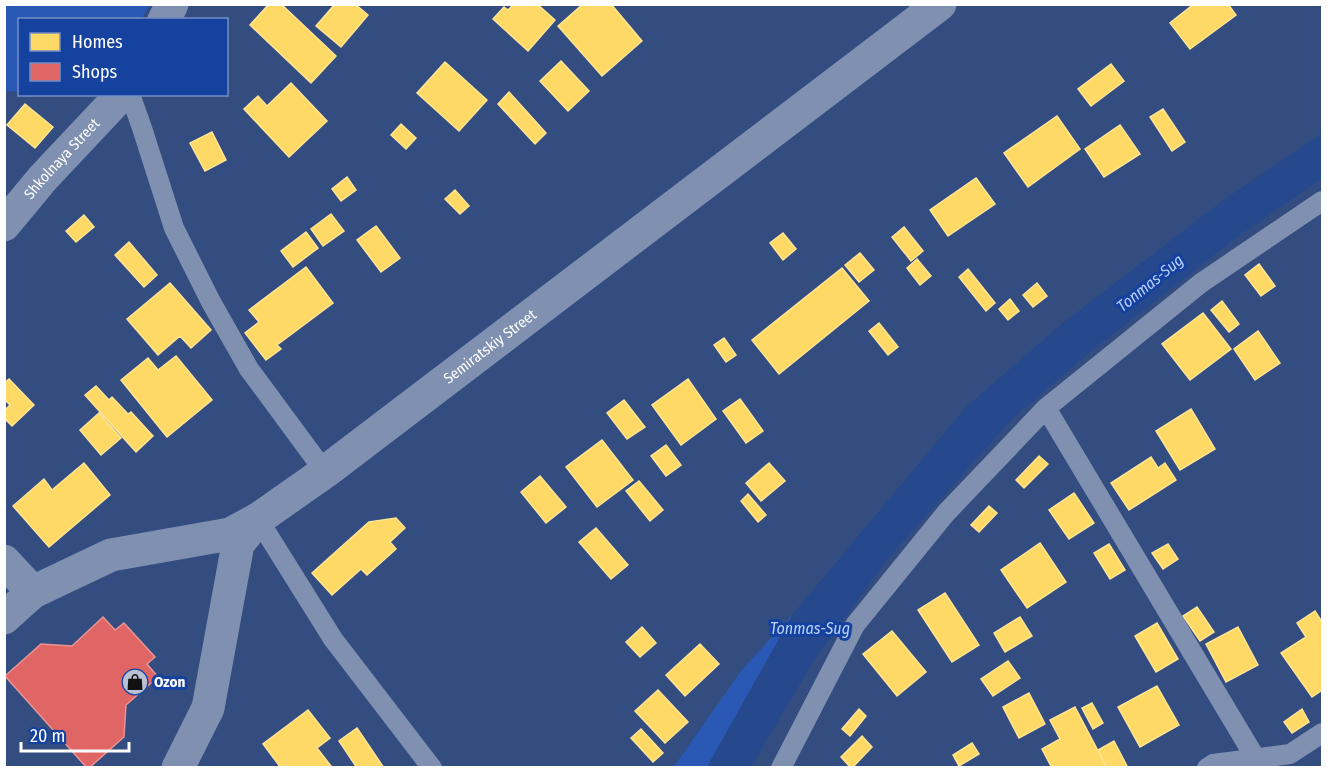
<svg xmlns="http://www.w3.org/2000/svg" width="1327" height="772" viewBox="0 0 1327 772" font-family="'Fira Sans Condensed',sans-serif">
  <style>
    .green { fill: #2a59b5 }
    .water { fill: #26488d }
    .homes { fill: #ffd966; stroke: #ffe494; stroke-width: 1.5 }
    .shops { fill: #e06666; stroke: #e99494; stroke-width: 1.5 }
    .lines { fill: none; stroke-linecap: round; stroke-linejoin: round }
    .service { stroke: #7f90b0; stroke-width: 20 }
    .minor { stroke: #7f90b0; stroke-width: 33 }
    .labels { text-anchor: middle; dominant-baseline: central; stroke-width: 6; stroke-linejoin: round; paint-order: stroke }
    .street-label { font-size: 15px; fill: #fff; stroke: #15429f }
    .poi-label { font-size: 15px; font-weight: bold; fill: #fff; stroke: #15429f; text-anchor: start }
    .water-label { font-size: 16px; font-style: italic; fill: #bad0fa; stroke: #15429f }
  </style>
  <rect width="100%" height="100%" fill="#344d80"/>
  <path class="green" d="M5,4h145v1l-9,14 -121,1 -1,72 -14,-1z
    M793,614l-86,153 -34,1 68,-97z"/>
  <path class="water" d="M1322,133v46l-82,56 -151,118 -77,66 -126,142 -73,101 -62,105h-44l86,-153 173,-207 97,-84 158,-121z"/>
  <path class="homes" d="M269,4h12l55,52 -25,27 -61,-58z
    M335,4h20l13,11 -27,32 -25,-21z
    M514,4h23l18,16 -27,31 -35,-32 11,-12 4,3z
    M583,4h28l31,37 -40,35 -44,-50z
    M1194,4h34l8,11 -46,34 -20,-26z
    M561,61l28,30 -21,20 -28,-30z
    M445,62l42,38 -28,31 -42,-38z
    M1111,64l13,17 -33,25 -13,-17z
    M291,83l36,38 -38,36 -45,-48 14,-13 9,10z
    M509,92l37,41 -11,11 -37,-40z
    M25,104l28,23 -18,21 -28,-23z
    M1163,109l22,33 -13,9 -22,-34z
    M1057,116l23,33 -52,38 -24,-34z
    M401,124l15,14 -10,11 -15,-14z
    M1120,125l20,29 -36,23 -19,-28z
    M212,132l14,28 -21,11 -15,-28z
    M347,177l9,13 -15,11 -9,-12z
    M976,178l19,26 -47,32 -18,-26z
    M455,190l14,16 -9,8 -15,-15z
    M331,214l13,17 -21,15 -12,-17z
    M84,215l10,12 -18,15 -10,-11z
    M376,226l24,32 -19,14 -24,-32z
    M904,227l19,24 -12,10 -19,-24z
    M306,232l12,16 -25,19 -12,-16z
    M783,233l13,16 -13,11 -13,-17z
    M129,242l28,33 -13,12 -29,-32z
    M860,253l14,17 -15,12 -14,-17z
    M917,259l14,17 -11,9 -13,-17z
    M1259,264l16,22 -14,10 -16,-21z
    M306,267l27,36 -56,42 4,4 -15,11 -21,-27 14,-11 -10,-12z
    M842,268l27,33 -90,73 -27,-34z
    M968,269l27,34 -9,8 -27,-34z
    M170,283l41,47 -20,18 -11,-12 -22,19 -31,-36z
    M1037,283l10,13 -14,11 -10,-12z
    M1010,299l9,12 -11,9 -9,-11z
    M1222,301l17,23 -10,8 -18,-22z
    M1203,313l28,36 -41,31 -28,-36z
    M879,323l19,24 -10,8 -19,-24z
    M1258,331l22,32 -25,17 -21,-31z
    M724,338l12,17 -10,7 -12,-17z
    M176,356l36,44 -45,37 -46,-57 27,-22 10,12z
    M9,379l25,26 -22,21 -8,-8v-7l6,-6 -6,-6v-16z
    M688,379l28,40 -35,26 -29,-40z
    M96,386l13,14 3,-3 16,17 3,-2 22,24 -17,16 -51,-57z
    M740,399l23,32 -17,12 -23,-32z
    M624,400l21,27 -18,12 -20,-26z
    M1191,409l24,40 -35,21 -24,-39z
    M99,413l22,25 -20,17 -21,-25z
    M602,440l31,40 -36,27 -31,-40z
    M666,445l15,20 -15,11 -15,-20z
    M1039,456l9,8 -24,24 -8,-8z
    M1151,457l7,11 7,-5 11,17 -47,30 -18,-27z
    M84,463l26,32 -61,52 -36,-41 31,-27 8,11z
    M769,463l16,18 -24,20 -15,-18z
    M540,476l26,31 -20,16 -25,-31z
    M639,481l24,29 -13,11 -24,-30z
    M1074,493l20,30 -25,16 -20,-29z
    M748,494l18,21 -8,7 -17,-21z
    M989,506l8,7 -18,19 -8,-7z
    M396,518l9,10 -15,14 6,7 -29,26 -6,-6 -29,26 -20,-22 57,-51z
    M596,528l32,37 -17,14 -32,-37z
    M1040,543l26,39 -39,26 -26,-38z
    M1109,544l16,26 -15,9 -16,-26z
    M1168,544l10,15 -15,10 -11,-16z
    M945,593l34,52 -27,17 -34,-52z
    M1197,607l17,25 -14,9 -17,-25z
    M1315,611l7,11v68l-10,7 -31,-44 25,-16 -9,-14z
    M1020,617l12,19 -27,16 -11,-19z
    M1157,623l21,36 -22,13 -21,-36z
    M642,627l14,16 -16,14 -14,-15z
    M1238,627l20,38 -32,17 -20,-38z
    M892,631l34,41 -29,24 -34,-42z
    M700,644l19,20 -34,32 -19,-21z
    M1008,661l12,17 -27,18 -12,-17z
    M1157,686l22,39 -39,22 -22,-40z
    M658,690l30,32 -23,21 -30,-32z
    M1029,693l16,31 -26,14 -16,-31z
    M1092,703l11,20 -10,6 -11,-21z
    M1075,707l31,59 -3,2h-51l-10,-19 18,-10 -10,-19z
    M859,709l7,7 -16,20 -8,-7z
    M1302,709l7,13 -17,11 -8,-11z
    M308,710l22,28 -13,10 14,18 -2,2h-48l-18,-24z
    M357,728l27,40h-27l-18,-27z
    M641,729l22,24 -10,9 -22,-24z
    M862,736l10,11 -20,21h-1l-10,-11z
    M1114,741l14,27h-21l-9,-18z
    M972,743l7,11 -20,12 -6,-11z"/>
  <path class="shops" d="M103,617l12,13 9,-7 31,34 -8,7 11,13 -32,28 -2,32 -35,31h-2l-82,-92 36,-32 31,2z"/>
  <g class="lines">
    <path class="service" d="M130,94l12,34 32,100 37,74 38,67 76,103
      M1046,408l210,351
      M258,519l75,120 99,129
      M781,768l74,-143 91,-112 100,-105 155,-125 121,-82
      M1207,768l6,-4 77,-10 32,-21"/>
    <g class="minor">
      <path d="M164,20l8,-16"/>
      <path id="s1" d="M4,225l39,-47 79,-84"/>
      <path d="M4,561l29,31"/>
      <path id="s2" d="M4,618l29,-26 78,-37 119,-21 28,-15 67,-47 615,-468"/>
      <path d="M178,768l30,-60 30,-164 20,-25"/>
    </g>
  </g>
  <defs>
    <g id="shop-disc" transform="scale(1.35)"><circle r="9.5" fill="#b8c1d3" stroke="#15429f"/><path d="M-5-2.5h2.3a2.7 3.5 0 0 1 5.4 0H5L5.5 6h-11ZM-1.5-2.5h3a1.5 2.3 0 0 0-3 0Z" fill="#111"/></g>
  </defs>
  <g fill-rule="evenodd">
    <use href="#shop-disc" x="135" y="682"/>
  </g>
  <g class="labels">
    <g class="street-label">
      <text stroke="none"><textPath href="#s1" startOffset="88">Shkolnaya Street</textPath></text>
      <text stroke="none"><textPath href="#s2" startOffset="567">Semiratskiy Street</textPath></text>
    </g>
    <g class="poi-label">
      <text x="154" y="682">Ozon</text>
    </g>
    <g class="water-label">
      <text transform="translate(1150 283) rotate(-39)">Tonmas-Sug</text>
      <text x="810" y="628">Tonmas-Sug</text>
    </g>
  </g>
  <rect width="1327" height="772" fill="none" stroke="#ffffff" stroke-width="12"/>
  <rect x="18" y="18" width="210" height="78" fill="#15429f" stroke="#738ec5" stroke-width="1.5"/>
  <rect x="30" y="33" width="30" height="18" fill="#ffd966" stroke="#738ec5" stroke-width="1.5"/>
  <text x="72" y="48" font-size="18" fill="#ffffff">Homes</text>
  <rect x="30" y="63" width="30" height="18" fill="#e06666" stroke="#738ec5" stroke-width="1.5"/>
  <text x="72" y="78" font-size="18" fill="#ffffff">Shops</text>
  <path d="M21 742v9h108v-9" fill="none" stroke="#ffffff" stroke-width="3"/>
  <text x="30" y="742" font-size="18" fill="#ffffff" stroke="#15429f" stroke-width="4.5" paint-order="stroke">20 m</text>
</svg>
